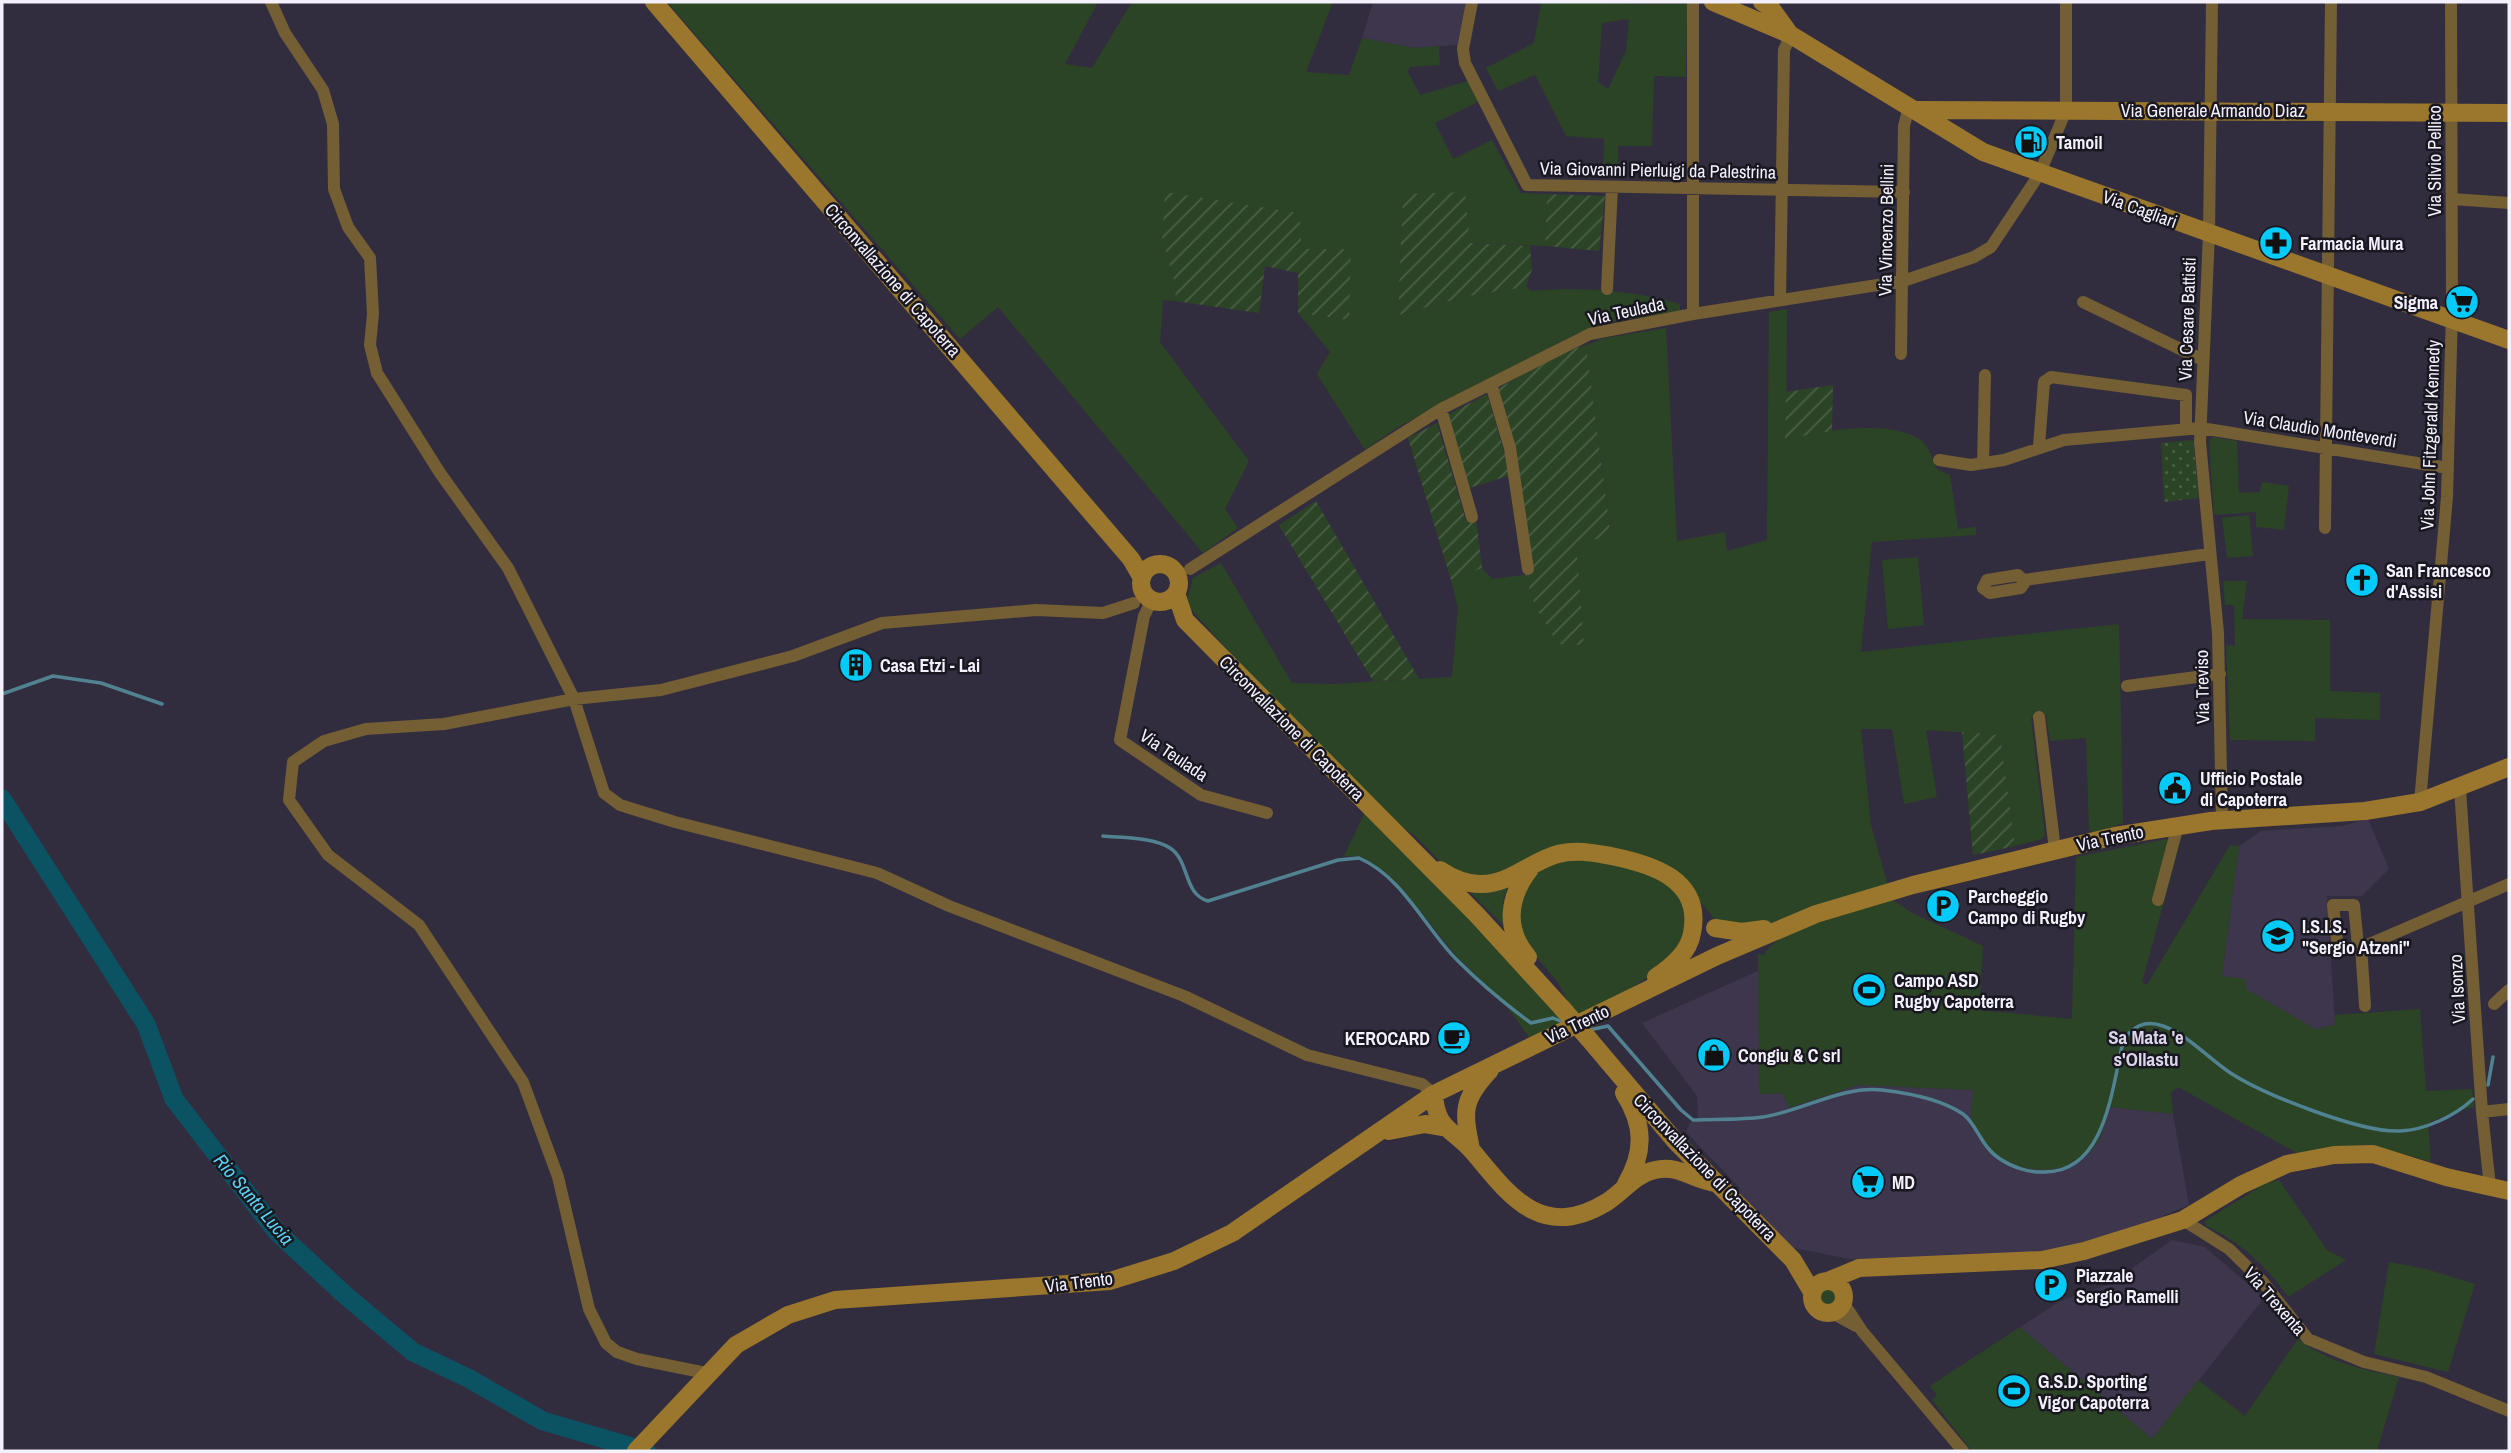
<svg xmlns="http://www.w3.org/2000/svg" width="2511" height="1453" viewBox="0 0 2511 1453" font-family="'Archivo Narrow',sans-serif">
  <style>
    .built { fill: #3d364d }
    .grass { fill: #2c4426; fill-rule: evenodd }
    .park { fill: url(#park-dots) }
    .garden { fill: url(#garden-furrows) }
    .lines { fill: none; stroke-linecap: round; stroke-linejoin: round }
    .stream { stroke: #518291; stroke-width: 3.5 }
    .river { stroke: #0b5363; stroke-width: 19 }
    .street { stroke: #745e34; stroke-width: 12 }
    .secondary { stroke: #9a772d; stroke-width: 18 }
    .secondary-bridge { stroke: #9a772d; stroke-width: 18 }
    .labels { text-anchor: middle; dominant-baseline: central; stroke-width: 5; stroke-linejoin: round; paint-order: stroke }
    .street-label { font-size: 18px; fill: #f4f1fd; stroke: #19171f }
    .poi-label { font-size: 18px; font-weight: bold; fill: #f4f1fd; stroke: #19171f; text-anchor: start }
    .neighbourhood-label { font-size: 19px; font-weight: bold; fill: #dbd5eb; stroke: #19171f }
    .water-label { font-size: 19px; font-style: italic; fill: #58d4f4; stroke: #19171f }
  </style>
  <defs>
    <pattern id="park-dots" width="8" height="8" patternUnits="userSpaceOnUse" patternTransform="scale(1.75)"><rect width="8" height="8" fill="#2c4426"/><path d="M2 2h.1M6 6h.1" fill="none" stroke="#4b5f46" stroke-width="1.8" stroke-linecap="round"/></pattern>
    <pattern id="garden-furrows" width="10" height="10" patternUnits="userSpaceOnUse" patternTransform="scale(1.75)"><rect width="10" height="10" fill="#2c4426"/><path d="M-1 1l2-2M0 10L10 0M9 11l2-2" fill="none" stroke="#4b5f46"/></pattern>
  </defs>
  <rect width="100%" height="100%" fill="#322d3e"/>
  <path class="built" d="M1373,2h93l-8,43 -44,3 -52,-10z
    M2368,819l21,50 -27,27h-35l8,129 -20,4 -93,-53 17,-130 22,-15 81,-5z
    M1758,971l2,123 23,-1 6,15 69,-23 116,5 123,53 13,-36 63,7 16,91 -66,27 -79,20 -184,9 -71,-14 -55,-55 6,-4 -54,-56 4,-9 8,-5 -1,-22 -55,-73z
    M2172,1240l33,7 59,51 -112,141 -132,-112 40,-26 50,-17z"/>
  <path class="grass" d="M667,2h431l-33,62 27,4 40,-66h201l-27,70 43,3 13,-37 52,10 25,-2 1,19 -30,2 -2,5 12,23 48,-14 10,21 -43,21 18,36 39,-19 29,53 26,1 -2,52 -75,-3 -67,-49 -5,121 70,-19 58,-9 5,4c51,-4 100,-1 149,13v8l-70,10 -32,11 -180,94 -33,23 -48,-76 13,-22 -32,-39 51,7 -47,-71 -140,-10 14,48 -1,14 -12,-1 -3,42 89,119 -24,48 13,19 -35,25 -205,-246 -38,32z
    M1531,2l156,2 -1,73 -32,-1 -2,70h-34v32h-15l1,-39 -38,-3 -31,-61 -37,16 -12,-23 48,-25 7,-39zM1629,19l-3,32 -18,38 -10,-7 4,-59z
    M1787,309l-1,130c36,-7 106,-22 137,3 8,7 9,20 15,28l12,5 8,54 18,-2v8l-104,7 -11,110 258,-28 4,199 -28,10 -6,-3 -3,-92 -36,3 -4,-26 -15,3 14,117 -3,4 -27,7 -15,-111 -74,-5 11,67 -33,7 -12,-75h-31l10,96 17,61 -76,21 -49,19 -47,-5 -21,-26 -43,-36h-121l-52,21 -32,-12 -31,-31 -16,-11 -106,-104 -108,-118 7,-26 28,-15 71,120 41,1 119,-7 6,-68 -7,-29 31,-12 10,11 33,-4 10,31 48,38 -8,-103 36,-5 -25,-191 19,-7 61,-10 11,213 48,-9 2,19 40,-11 2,-228z
    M2212,437l25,4 2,52 21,-1 2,-10 27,4 -5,44 -28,-3v-15l-42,3 -5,-72z
    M2249,515l4,41 -26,2 -5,-40z
    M1918,557l6,68 -36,4 -6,-69z
    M2223,581h24l-5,38 88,1v71l50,2v27l-65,-2v23l-85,-1 -4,-95 9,1 -1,-41h-9z
    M1365,812l144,148 45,53 15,-9 -10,-20 -34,-41 -11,-30 24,-44 33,-12 72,14 30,17 15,27 -3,29 -30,29 -53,33 -71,34 -29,-40 -46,-44 -51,-64 -43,-35 -18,-1z
    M2182,836l-40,146 5,3 83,-140 9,1 -17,130 23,3 1,10 69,40 20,-4v-10l85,-6 6,82 46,-2 2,18 -20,5 -26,11 3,39c-52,-16 -80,-20 -132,-8l-121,-67 -7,6 2,21 -63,-7c-4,11 -7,27 -13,36 -31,45 -108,30 -125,-20 -3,-10 1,-23 1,-33l-115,-5 -69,23 -6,-15 -24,1 -1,-140 6,1c16,-30 95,-46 127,-56l21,14 71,33 -4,64 93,9 4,-162z
    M1508,886l-5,15v24l-35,-35z
    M2279,1180l48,70 19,10 -58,37c-20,-30 -49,-56 -82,-71l-1,-5 61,-38z
    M2389,1262l37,7 49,15 -27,88 -74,-18z
    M1818 1296a10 10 0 1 1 20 0a10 10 0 1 1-20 0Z
    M2020,1327l132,112 46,-59 47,36 53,-77c31,24 63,30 101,38l-22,74h-405l-40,-51 5,-5 -7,-9z"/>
  <path class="park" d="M2193,440l6,58 -35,4 -3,-59z"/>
  <path class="garden" d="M1165,192l134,21 3,36h49l-2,71 -51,-7v-40l-33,-7 -6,47 -84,-12 1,-14 -14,-48z
    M1465,192l5,51 60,3 2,23 -6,18 -58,9 -70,19 5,-121z
    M1547,194l58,2 -6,55 -54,-5z
    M1586,345l25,192 -35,5 8,103 -26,-1 -23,-38 -10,-31 7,-2 -35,-184 69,-38z
    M1833,385l-1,46 -47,8 1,-47z
    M1487,394l24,81 -42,13 -22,-73z
    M1437,423l29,98 10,-2 6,49 -31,12 -43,-142z
    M1316,501l103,178 -46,2 -94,-156z
    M1962,732l38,3 15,111 -42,9z"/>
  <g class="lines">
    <path class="stream" d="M2,694l51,-18 48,7 61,21
      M1103,836c20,2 50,1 67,12 20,13 13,46 38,53l130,-41 21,-2c44,19 66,70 98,102 23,23 48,44 74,63l22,-5 10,4
      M1589,1030l19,-4 73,84 12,10c23,-1 47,0 70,-3 40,-6 77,-31 119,-27 26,3 59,9 81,24 14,10 18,33 37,45 12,8 29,14 45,13 61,0 67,-85 78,-130 8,-15 22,-23 40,-16 24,8 45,32 66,46 33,22 132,61 171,59 25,-1 55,-15 73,-32
      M2488,1085l5,-28"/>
    <path class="river" d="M2,799l144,225 28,75 102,132 69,64 68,57 55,26 75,43 103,30"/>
    <path class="street" d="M271,2l14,31 38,57 10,34 1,65 14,38 22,31 3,56 -3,31 7,28 63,100 68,95 66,131 30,94 16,12 55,17 202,51 72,33 235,90 123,59 115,29 12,10
      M1472,2l-9,47 2,14 62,122 377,7
      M2212,2l-3,231 -9,209 18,191 4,187
      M2452,199l57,4
      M1607,289l5,-102
      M1780,300l4,-250 7,-15
      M2083,302l120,58
      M1693,314v-312
      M1901,354l3,-228 5,-19
      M1491,384l19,64 18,121
      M1441,409l31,108
      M2039,446l5,-64 7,-5 135,18v34
      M1939,460l32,5 33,-5 60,-20 137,-12 247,40
      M1983,463l2,-88
      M2325,528l6,-526
      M1190,569l251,-160 149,-75 103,-20 210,-33 71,-24 17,-10 49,-74 26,-63v-108
      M2018,575l7,7 -4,6 -31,5 -7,-5 4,-8z
      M2024,580l185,-26
      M1152,600l-8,16 -24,124 81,55 66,18
      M2127,686l93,-12
      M2039,717l16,133
      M2460,789l22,323 8,75
      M2420,802l27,-305 5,-187 -1,-308
      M2158,900l20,-75
      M2358,946l-4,-41h-21l5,45 29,-5 142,-61
      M2361,946l4,60
      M2494,1004l15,-14
      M2482,1112l27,-3
      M2183,1220l46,29 33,32 46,58 56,23 62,15 83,34
      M1843,1302l19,29 101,120
      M1832,1313l24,13
      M706,1373l-69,-14 -20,-7 -11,-9 -17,-34 -31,-132 -35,-95 -104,-157 -91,-70 -39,-55 4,-38 31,-21 42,-12 78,-5 130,-25 87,-9 132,-34 89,-33 154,-13 67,3 31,-10"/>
    <path class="secondary" d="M654,2l477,557 11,19
      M1713,2l78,33 192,117 526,188
      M1762,2l9,6 18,25
      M1917,110l592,3
      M1141 583a19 19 0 1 1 38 0a19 19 0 1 1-38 0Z
      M1176,593l9,27 292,295 85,93
      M1440,870c12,8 25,14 40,14 29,1 51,-23 78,-30 17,-5 36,-1 53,2 40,8 92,23 81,77 -3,20 -21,34 -36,44
      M1715,928l27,4 22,-3
      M1528,957c-24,-28 -20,-60 2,-88
      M1588,1038l88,104 117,118 19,32
      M1624,1093c20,31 21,59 2,91
      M1434,1094c2,37 20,35 40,59 37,45 69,88 133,49 16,-10 28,-28 48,-32 24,-6 39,11 61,13
      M1389,1131l36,-7 18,3
      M1471,1149c-8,-38 -9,-49 19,-79
      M1830,1280l29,-12 183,-8 42,-9 99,-31 58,-35 46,-21 47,-9 39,-1 73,23 63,14
      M1812 1297a16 16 0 1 1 32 0a16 16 0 1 1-32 0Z
      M636,1451l100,-106 52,-30 47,-15 275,-19 64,-20 58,-28 202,-139 283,-138 99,-42 97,-29 202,-49 96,-15 154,-10 55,-9 89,-35"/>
    <path class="secondary-bridge" d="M1562,1008l26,30"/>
  </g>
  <defs>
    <g id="fuel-disc" transform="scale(1.75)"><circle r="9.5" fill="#02cbf9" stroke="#19171f"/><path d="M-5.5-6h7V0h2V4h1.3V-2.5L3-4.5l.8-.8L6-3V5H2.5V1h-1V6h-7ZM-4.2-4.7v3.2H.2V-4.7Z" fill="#111"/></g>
    <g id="pharmacy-disc" transform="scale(1.75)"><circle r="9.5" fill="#02cbf9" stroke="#19171f"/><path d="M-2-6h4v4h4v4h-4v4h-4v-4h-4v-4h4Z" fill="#111"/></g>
    <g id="supermarket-disc" transform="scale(1.75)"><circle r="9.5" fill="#02cbf9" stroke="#19171f"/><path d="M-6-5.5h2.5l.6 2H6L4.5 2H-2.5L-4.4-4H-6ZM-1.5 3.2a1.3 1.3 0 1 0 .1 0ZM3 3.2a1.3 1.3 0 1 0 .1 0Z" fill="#111"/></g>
    <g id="church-disc" transform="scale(1.75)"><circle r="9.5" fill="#02cbf9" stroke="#19171f"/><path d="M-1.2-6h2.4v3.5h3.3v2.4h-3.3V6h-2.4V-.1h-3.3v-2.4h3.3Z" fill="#111"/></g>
    <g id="building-disc" transform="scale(1.75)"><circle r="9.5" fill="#02cbf9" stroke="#19171f"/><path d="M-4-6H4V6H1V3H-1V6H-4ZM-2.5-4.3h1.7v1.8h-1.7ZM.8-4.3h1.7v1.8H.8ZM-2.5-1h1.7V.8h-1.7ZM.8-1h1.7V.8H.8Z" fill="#111"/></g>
    <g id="civic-disc" transform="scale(1.75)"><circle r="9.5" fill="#02cbf9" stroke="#19171f"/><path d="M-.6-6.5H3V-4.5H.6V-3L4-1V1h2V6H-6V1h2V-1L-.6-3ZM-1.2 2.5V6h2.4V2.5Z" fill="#111"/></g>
    <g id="parking-disc" transform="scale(1.75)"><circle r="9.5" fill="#02cbf9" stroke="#19171f"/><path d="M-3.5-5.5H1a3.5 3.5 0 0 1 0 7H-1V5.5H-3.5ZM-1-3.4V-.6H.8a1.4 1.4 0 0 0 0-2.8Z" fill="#111"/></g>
    <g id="school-disc" transform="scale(1.75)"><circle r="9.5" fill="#02cbf9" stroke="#19171f"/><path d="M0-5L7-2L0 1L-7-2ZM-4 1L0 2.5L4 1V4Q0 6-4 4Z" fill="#111"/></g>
    <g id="stadium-disc" transform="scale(1.75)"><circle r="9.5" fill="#02cbf9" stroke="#19171f"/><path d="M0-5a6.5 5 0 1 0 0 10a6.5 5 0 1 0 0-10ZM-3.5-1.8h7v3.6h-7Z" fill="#111"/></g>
    <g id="cafe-disc" transform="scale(1.75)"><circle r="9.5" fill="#02cbf9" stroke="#19171f"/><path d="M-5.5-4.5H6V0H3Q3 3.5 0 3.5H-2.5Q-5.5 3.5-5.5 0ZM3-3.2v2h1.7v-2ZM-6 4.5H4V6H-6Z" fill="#111"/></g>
    <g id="shop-disc" transform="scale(1.75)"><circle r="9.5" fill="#02cbf9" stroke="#19171f"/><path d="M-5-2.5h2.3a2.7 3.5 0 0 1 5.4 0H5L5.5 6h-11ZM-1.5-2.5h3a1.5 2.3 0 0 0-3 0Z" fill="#111"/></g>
  </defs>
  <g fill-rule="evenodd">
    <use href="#fuel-disc" x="2031" y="142"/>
    <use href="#pharmacy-disc" x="2276" y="243"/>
    <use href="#supermarket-disc" x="2462" y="302"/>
    <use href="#church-disc" x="2362" y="580"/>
    <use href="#building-disc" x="856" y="665"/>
    <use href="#civic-disc" x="2175" y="788"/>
    <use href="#parking-disc" x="1943" y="906"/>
    <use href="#school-disc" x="2278" y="936"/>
    <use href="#stadium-disc" x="1869" y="990"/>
    <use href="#cafe-disc" x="1454" y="1038"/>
    <use href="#shop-disc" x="1714" y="1055"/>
    <use href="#supermarket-disc" x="1868" y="1182"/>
    <use href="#parking-disc" x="2051" y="1285"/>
    <use href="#stadium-disc" x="2014" y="1391"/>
  </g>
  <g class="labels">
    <g class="street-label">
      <text x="2213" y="110">Via Generale Armando Diaz</text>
      <text transform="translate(2434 161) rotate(-90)">Via Silvio Pellico</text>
      <text transform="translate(1658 170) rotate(1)">Via Giovanni Pierluigi da Palestrina</text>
      <text transform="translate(2140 209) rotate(20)">Via Cagliari</text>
      <text transform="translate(1886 230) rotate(-89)">Via Vincenzo Bellini</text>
      <text transform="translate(893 280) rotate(49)">Circonvallazione di Capoterra</text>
      <text transform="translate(1626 311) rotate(-12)">Via Teulada</text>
      <text transform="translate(2187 319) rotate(-88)">Via Cesare Battisti</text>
      <text transform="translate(2320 429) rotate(9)">Via Claudio Monteverdi</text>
      <text transform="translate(2430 435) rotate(-88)">Via John Fitzgerald Kennedy</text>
      <text transform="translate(2202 687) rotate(-91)">Via Treviso</text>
      <text transform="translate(1292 728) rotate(45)">Circonvallazione di Capoterra</text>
      <text transform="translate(1174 755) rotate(34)">Via Teulada</text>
      <text transform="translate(2110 838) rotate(-12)">Via Trento</text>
      <text transform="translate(2457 989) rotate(-93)">Via Isonzo</text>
      <text transform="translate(1577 1024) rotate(-25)">Via Trento</text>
      <text transform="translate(1705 1167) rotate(46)">Circonvallazione di Capoterra</text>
      <text transform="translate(1079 1282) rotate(-7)">Via Trento</text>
      <text transform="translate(2275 1301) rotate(49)">Via Trexenta</text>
    </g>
    <g class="poi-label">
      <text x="2056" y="142">Tamoil</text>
      <text x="2300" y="243">Farmacia Mura</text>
      <text x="2438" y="302" text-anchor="end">Sigma</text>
      <text x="2386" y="570">San Francesco<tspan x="2386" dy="21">d'Assisi</tspan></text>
      <text x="880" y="665">Casa Etzi - Lai</text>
      <text x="2200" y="778">Ufficio Postale<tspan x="2200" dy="21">di Capoterra</tspan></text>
      <text x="1968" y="896">Parcheggio<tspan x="1968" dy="21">Campo di Rugby</tspan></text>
      <text x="2302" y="926">I.S.I.S.<tspan x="2302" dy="21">"Sergio Atzeni"</tspan></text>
      <text x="1894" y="980">Campo ASD<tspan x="1894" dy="21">Rugby Capoterra</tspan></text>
      <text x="1430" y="1038" text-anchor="end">KEROCARD</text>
      <text x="1738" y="1055">Congiu &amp; C srl</text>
      <text x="1892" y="1182">MD</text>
      <text x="2076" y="1275">Piazzale<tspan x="2076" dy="21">Sergio Ramelli</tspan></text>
      <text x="2038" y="1381">G.S.D. Sporting<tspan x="2038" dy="21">Vigor Capoterra</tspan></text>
    </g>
    <g class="neighbourhood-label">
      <text x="2146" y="1037">Sa Mata 'e<tspan x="2146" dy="22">s'Ollastu</tspan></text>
    </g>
    <g class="water-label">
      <text transform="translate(254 1199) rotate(50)">Rio Santa Lucia</text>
    </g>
  </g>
  <rect width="2511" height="1453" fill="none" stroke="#f4f1fd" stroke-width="7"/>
</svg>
